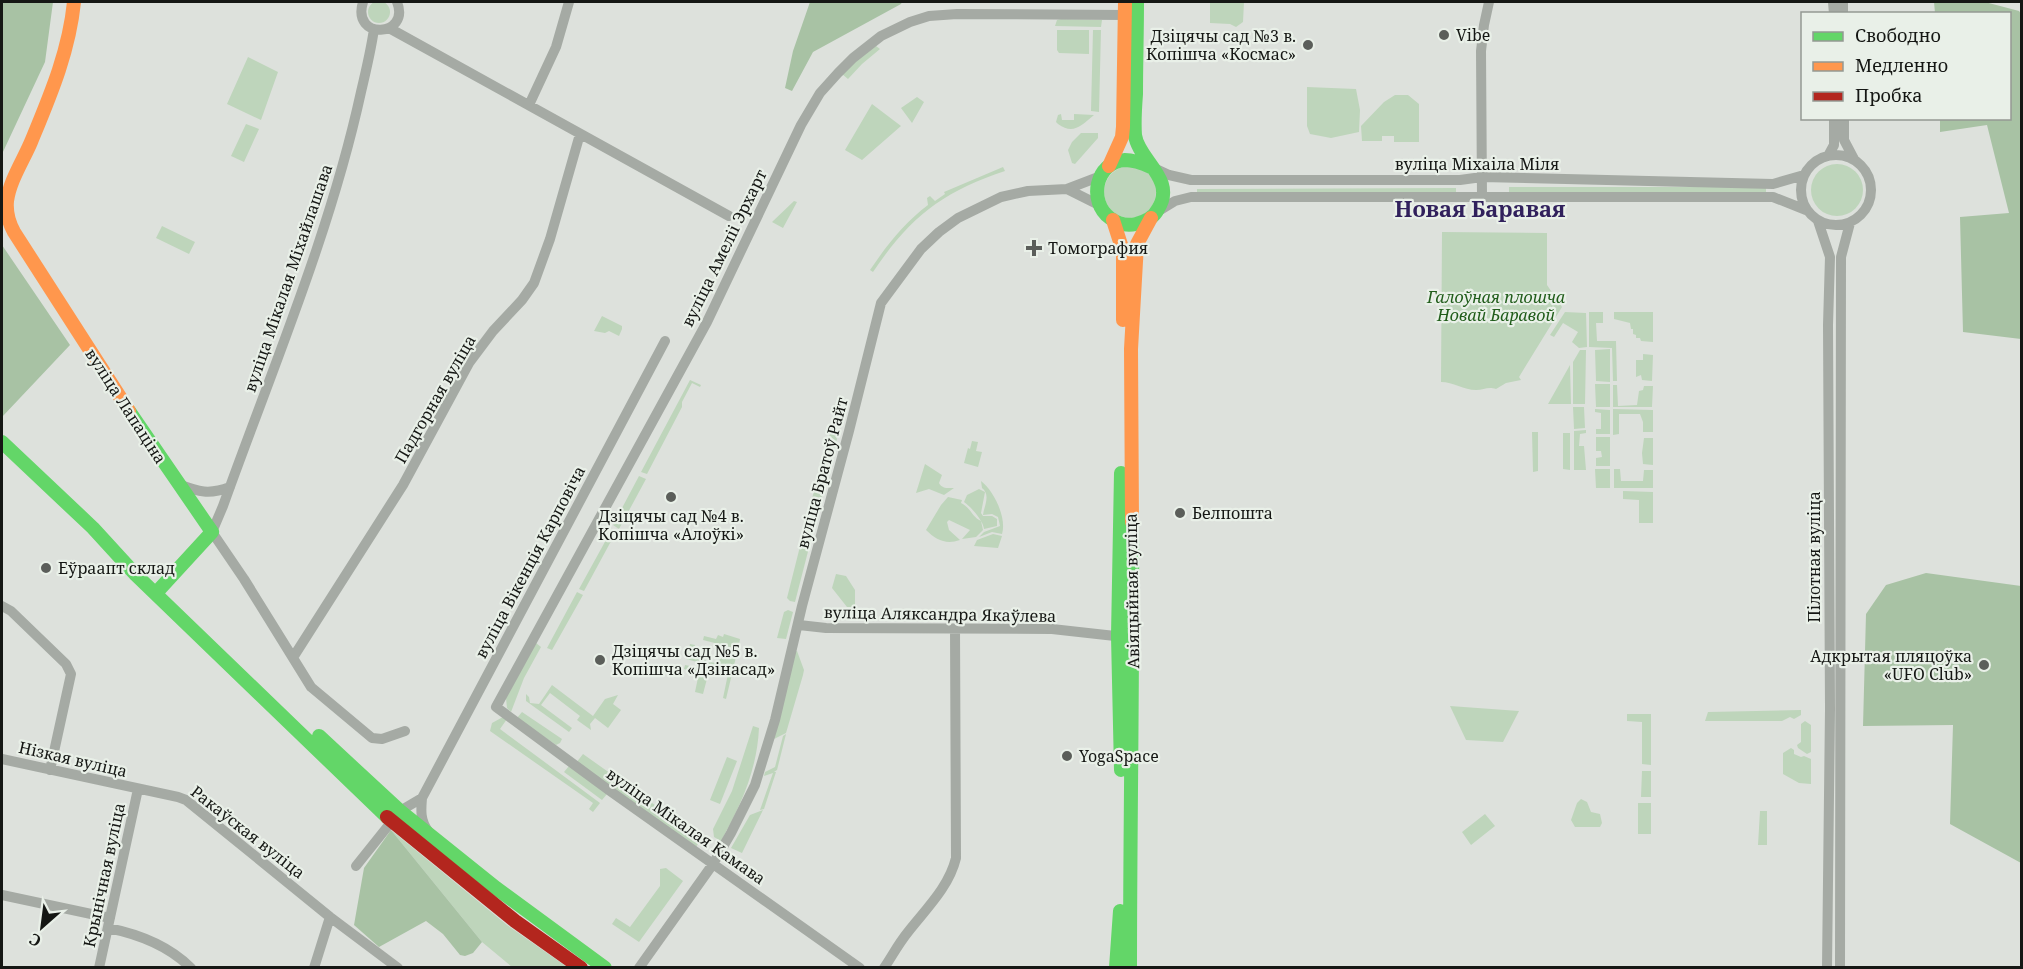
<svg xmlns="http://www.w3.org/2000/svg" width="2023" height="969" viewBox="0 0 2023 969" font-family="'Noto Serif',serif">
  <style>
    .green { fill: #bed5bb }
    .forest { fill: #a8c2a4 }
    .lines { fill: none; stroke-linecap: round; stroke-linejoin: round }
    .street { stroke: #a5aaa4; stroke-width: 10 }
    .fast { stroke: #63d668; stroke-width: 14 }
    .slow { stroke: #ff974d; stroke-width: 14 }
    .jam { stroke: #b3261e; stroke-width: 14 }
    .poi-dot { fill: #5b5e5a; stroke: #e9f0e8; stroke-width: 2 }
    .labels { text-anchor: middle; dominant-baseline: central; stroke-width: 4.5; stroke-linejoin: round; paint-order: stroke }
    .poi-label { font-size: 16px; fill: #151714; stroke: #e9f0e8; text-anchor: start }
    .street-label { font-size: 16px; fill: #151714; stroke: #e9f0e8 }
    .park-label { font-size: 16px; font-style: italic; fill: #215d1b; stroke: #e9f0e8 }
    .district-label { font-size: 22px; font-weight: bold; fill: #31215c; stroke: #e9f0e8 }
  </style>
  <rect width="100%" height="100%" fill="#dde1dc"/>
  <path class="green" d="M368 12a11 11 0 1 1 22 0a11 11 0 1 1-22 0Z
    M1210,2h34l-1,20 -7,5 -6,-3 -20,-1z
    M1061,19l41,1 -1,7 -46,-1 2,-6z
    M1057,30h32v24l-30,-1 -2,-3z
    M1093,30h8l-2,82 -8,-1z
    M876,46l4,3 -18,15 -14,15 -6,-5 15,-15z
    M248,57l30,15 -17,48 -34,-16z
    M1307,87l49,2 4,21 -1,22 -28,6 -21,-4 -3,-8z
    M1395,95h13l11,9v38h-25v-6h-12v5h-20l-1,-15 23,-24z
    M917,97l7,5 -12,21 -11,-15z
    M872,104l29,22 -39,34 -17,-10z
    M1061,114l1,6h12v-6l20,1c-13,11 -21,20 -36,9l-2,-2 2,-7z
    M246,124l13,5 -15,33 -13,-6z
    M1081,133h17v5l-23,26 -3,-1 -4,-13 4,-8z
    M1811 190a26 26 0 1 1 52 0a26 26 0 1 1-52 0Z
    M1104 192a26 26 0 1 1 52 0a26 26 0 1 1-52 0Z
    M1003,167l2,4c-63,21 -95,46 -132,101l-3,-2c17,-25 34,-47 58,-65l-1,-7 3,-2 5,5 10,-7 -1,-2z
    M1509,187h257v7h-257z
    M1456,188v5h-259v-4z
    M794,201l3,1 -14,26 -11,-6z
    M162,226l33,16 -6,12 -33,-16z
    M1442,232l105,1v52l15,22 -43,70 2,3 -15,3 -10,6c-8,-3 -12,1 -20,1 -12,0 -23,-8 -35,-8z
    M1565,312l21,1 1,34 -8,1 -7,-6 6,-10 -15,-9 -9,14 -4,-2z
    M1589,312h14v11h-7l1,18h19l1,40h-4l-1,-33 -23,-1z
    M1614,312h39v30l-12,-1 -1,-3h-4v-3l-3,-1v-5h-2l-1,-6 -16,-4z
    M602,316l20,10v3l-3,7 -10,-5 -4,2 -11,-2z
    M1610,349v33l-14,-1 -1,-31z
    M1580,350h6l-1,54h-12v-42z
    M1643,354l10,1 -1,26 -10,-1 -1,-5 -5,2v-17h7z
    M1570,365l1,39h-23z
    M690,380l11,5 -1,2 -8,-4 -10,19v5l-35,67 -6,-2z
    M1595,384h15v23h-14z
    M1613,385h4l1,21 19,-1 2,-14 4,-1 1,-4h9l-1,21h-39z
    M1573,407h11l1,21 -11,1z
    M1595,409l15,1v24h-14v-5h5v-16l-6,-1z
    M1613,409l40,1v22h-10v-10l-3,-8h-21v20l-6,1z
    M1586,430v3l-6,1 -1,12h5l2,24h-12v-39z
    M832,431l3,2 2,6 -5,17 -9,5 6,-25z
    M1532,432h6v39l-5,1z
    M1563,433h7v37l-7,-1z
    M1596,437h14v29h-14v-8l6,-1 -1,-6h-5z
    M1644,438h9v27l-10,-1 -1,-11z
    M972,441l6,1 -2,9 6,1 -4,15 -14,-4 4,-15 2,1z
    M925,464l17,11 -3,8c3,6 9,5 15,5l-10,7 -15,-6 -13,4z
    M1595,469h15v19h-14z
    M1614,469h6l1,12h22l1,-11h9v18h-39z
    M639,476l7,3 -27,50 -6,-4z
    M981,481c13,10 26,37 21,53l-10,-2 -13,5 5,-5 16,-6 -2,-9 -6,-3 -9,1c1,-9 8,-20 -1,-27z
    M824,484l-3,17 -26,101 -5,-1 -3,-3 27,-107z
    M979,489l6,3 -4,21 2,3h9l5,3v7l-13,3c-1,-9 -13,-22 -20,-27l3,-7z
    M1623,491l30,1v31h-14v-23l-16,-1z
    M948,497l14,3 -1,3c10,5 11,14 20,18l2,9 -7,7 -14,2 8,-9 -21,-10 -2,2 2,8 11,10c-14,5 -24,0 -34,-10l15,-25z
    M612,529l4,3 -32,59 -5,-2z
    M993,534l9,2 -4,12 -24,-2 3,-6z
    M836,574l10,2 9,14v17h-8l-15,-19z
    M577,592l6,3 -31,55 -5,-2z
    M788,610l5,2 -7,27 -9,-1 7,-26z
    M724,634l16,5 -2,10 -35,-9 1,-4 12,3 2,-4 5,2z
    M536,643l5,4 -17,31 -13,34 -4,-4 -1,-10z
    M690,644l5,1 -2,11 13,4v2l13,1 2,-10 15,4 -10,42 -3,-1 5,-24 -19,-3 -6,23 -8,-2 4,-19 -15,-4 1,-4 15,3 1,-5 -15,-4z
    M797,651l7,19 -1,5 -17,58 -12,6 20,-87z
    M552,685l41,31 12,-17 13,-4 -5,9 8,6 -13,18 -13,-10 -5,6 1,6 -14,-10 3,-4 -30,-23 -9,12 31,23 -3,4 -43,-31v-7l3,3 1,6 9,1z
    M1450,706l69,5 -16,31 -37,-2z
    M1801,710v5l-7,4 -4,-2 -8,4h-77l3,-9z
    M522,712l40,27 -2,4 -4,2 -39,-27z
    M1627,714h24v51l-9,-1v-42l-15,-1z
    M503,717l4,2 -7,10 100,74 -7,9 -4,-3 4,-6 -103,-72 2,-8z
    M1805,721l6,4v27l-4,2 -9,-6 -1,-3 4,-3v-18z
    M753,726l6,2c-2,42 -18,77 -38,113l-7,-4 -1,-8 19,-38z
    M786,734l-9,36 -3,2h2l-12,37 -4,1 13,-37 -9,3 1,-4 10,-5 8,-31z
    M1791,748l3,2v4l7,3 3,-1 7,3v25l-12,-1 -16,-9v-21z
    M583,754l117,83v4l-4,6 -120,-84z
    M727,757l10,4 -17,43 -10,-4z
    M569,766l38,28 -5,6 -38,-28z
    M1642,771h9v26h-10z
    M1581,799l6,3 4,10 9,2 2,9 -2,4h-25l-4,-7 6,-17z
    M1638,803h13v31h-13z
    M763,810l-21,43 -11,-5 19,-33z
    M1760,811h7v34h-9z
    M1485,814l10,12 -24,19 -9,-13z
    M391,830l116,95 60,42h-55l-30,-25z
    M666,868l17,13 -44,61 -27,-18 4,-6 14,9 30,-41v-17z"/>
  <path class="forest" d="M2,2h51l-8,60 -43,92z
    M810,2h92l-1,2 -88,48 -21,39 -7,-3 8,-37z
    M1934,2h51l34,9 2,3v325l-58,-7 -3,-115 49,-4 -22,-88 -47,7v-13l70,-1v-104l-75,-1z
    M2,245l68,100 -68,72z
    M1926,573l95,13v277l-71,-39 3,-99 -90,1 3,-112 20,-29z
    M391,830l91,112 -9,11 -8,3 -5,-1 -17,-21 -17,-13 -47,26 -25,-22 10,-57z"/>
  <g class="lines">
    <path class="street" d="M363,2c-12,39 48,35 34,0
      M1833,2l1,12
      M1843,2v12
      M389,28l340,188
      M374,29c-3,21 -8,42 -13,63 -31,142 -89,277 -138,414l-11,26 32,47 67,108 61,51 10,1 23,-8
      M529,105l27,-58 13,-45
      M1844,118v22l10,19
      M1801 190a35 35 0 1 1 70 0a35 35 0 1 1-70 0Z
      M1828,156l6,-11v-27
      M1154,168l15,7 22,5h269l22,-3 291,7 31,-9
      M1067,189l32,16
      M1482,197l-1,-146 3,-26 5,-23
      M1157,212l18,-11 16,-4h582l33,13
      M1818,221l12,36 -2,68 2,384 -3,259
      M178,484c21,8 31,11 52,3
      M2,606l9,5 55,53 5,10 -21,96
      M799,625l27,3 226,1 72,8
      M294,656l109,-171 66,-122 24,-32 29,-31 12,-17 16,-44 30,-105
      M2,759l176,38 8,3 144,117 68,51
      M428,831c-8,-11 -7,-21 -6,-33l243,-457
      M356,866l44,-55 22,-13
      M2,895l108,23
      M108,928c30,6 60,17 83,40
      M99,968l39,-179
      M314,968l16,-51
      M639,968l74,-104 18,-31 24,-48 20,-65 27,-114 47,-175 32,-128 40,-54 18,-17 19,-14 43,-21 27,-6 39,-2 34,-13
      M860,968l-250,-177 -114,-84 211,-385 94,-197 19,-32 18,-20 15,-15 28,-22 29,-14 19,-6 28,-2 168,1
      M884,968c8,-12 15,-25 24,-36 18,-23 41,-45 48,-74l-1,-229
      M1840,968l1,-711 9,-34"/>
    <path class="fast" d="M1137,2c0,31 -1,61 -1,92 -1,13 -2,28 -1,41 3,25 42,44 23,74 -4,8 -13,13 -22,15 -9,2 -18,0 -26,-6 -22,-16 -15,-56 15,-58 9,0 17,3 26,7
      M129,411l83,121 -56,61
      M2,442l91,86 43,47 251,242
      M1121,473l-3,163 3,134
      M319,736l81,75 96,77 109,80
      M1116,968l4,-57
      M1130,968c0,-149 3,-297 2,-446"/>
    <path class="slow" d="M74,2c-5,50 -24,94 -43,140 -8,19 -21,38 -24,59 -1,11 2,22 7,31l115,179
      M1109,166l13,-29 1,-10 2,-125
      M1113,220l10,31v69
      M1132,522l-1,-173 6,-105 14,-26"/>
    <path class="jam" d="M387,817l128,104 66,47"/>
  </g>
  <g class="poi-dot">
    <circle cx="1444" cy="35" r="6"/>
    <circle cx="1308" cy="45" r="6"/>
    <path d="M1031 239h6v6h6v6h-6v6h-6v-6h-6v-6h6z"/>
    <circle cx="671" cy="497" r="6"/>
    <circle cx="1180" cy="513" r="6"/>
    <circle cx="46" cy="568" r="6"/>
    <circle cx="600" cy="660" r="6"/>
    <circle cx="1984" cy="665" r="6"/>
    <circle cx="1067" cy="756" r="6"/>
  </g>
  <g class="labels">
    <g class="poi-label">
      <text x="1456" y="35">Vibe</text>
      <text x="1296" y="36" text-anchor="end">Дзіцячы сад №3 в.<tspan x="1296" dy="18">Копішча «Космас»</tspan></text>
      <text x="1048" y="248">Томография</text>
      <text x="1192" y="513">Белпошта</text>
      <text x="671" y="516" text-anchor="middle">Дзіцячы сад №4 в.<tspan x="671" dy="18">Копішча «Алоўкі»</tspan></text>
      <text x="58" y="568">Еўраапт склад</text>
      <text x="612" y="651">Дзіцячы сад №5 в.<tspan x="612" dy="18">Копішча «Дзінасад»</tspan></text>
      <text x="1972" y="656" text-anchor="end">Адкрытая пляцоўка<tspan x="1972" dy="18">«UFO Club»</tspan></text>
      <text x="1079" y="756">YogaSpace</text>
    </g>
    <g class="street-label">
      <text x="1477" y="164">вуліца Міхаіла Міля</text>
      <text transform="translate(724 248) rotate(-64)">вуліца Амеліі Эрхарт</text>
      <text transform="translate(288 278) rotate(-71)">вуліца Мікалая Міхайлашава</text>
      <text transform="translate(435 399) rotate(-60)">Падгорная вуліца</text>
      <text transform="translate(126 406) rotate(57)">вуліца Лапаціна</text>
      <text transform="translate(822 473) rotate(-75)">вуліца Братоў Райт</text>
      <text transform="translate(1814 557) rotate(-90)">Пілотная вуліца</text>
      <text transform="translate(530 562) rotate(-62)">вуліца Вікенція Карповіча</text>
      <text transform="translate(1132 591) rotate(-91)">Авіяцыйная вуліца</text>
      <text transform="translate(940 614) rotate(1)">вуліца Аляксандра Якаўлева</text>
      <text transform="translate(73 759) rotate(13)">Нізкая вуліца</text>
      <text transform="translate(686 826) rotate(35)">вуліца Мікалая Камава</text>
      <text transform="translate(248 832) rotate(38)">Ракаўская вуліца</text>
      <text transform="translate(104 875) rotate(-78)">Крынічная вуліца</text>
    </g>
    <g class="park-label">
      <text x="1496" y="297">Галоўная плошча<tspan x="1496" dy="18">Новай Баравой</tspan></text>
    </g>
    <g class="district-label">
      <text x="1480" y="208">Новая Баравая</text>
    </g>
  </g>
  <rect width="2023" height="969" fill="none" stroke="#151714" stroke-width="6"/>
  <rect x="1801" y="12" width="210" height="108" fill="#e9f0e8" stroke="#949993" stroke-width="1.5"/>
  <rect x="1813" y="32" width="30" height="9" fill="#63d668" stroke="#949993" stroke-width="1.5"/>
  <text x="1855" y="42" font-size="18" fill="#151714">Свободно</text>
  <rect x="1813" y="62" width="30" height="9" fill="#ff974d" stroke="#949993" stroke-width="1.5"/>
  <text x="1855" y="72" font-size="18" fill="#151714">Медленно</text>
  <rect x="1813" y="92" width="30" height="9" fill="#b3261e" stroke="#949993" stroke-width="1.5"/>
  <text x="1855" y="102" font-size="18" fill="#151714">Пробка</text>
  <g transform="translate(42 927) rotate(208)" stroke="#e9f0e8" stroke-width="4.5" paint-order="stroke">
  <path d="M0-4.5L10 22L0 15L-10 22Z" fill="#151714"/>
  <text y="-9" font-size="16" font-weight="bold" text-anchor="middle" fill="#151714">С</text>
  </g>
</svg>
